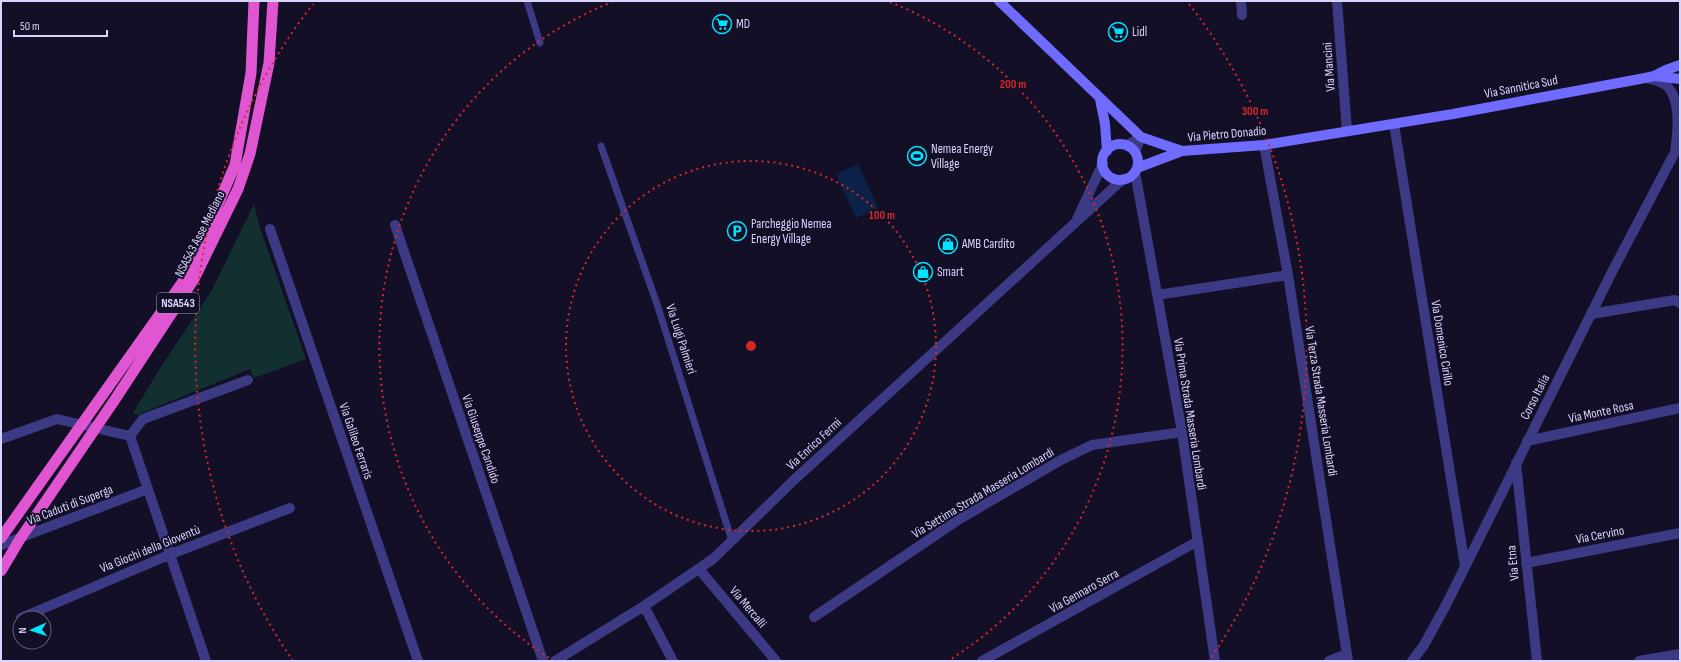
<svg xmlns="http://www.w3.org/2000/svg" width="1681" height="662" viewBox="0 0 1681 662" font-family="'Sofia Sans Condensed',sans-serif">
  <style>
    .green { fill: #12302f }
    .water { fill: #0c2248 }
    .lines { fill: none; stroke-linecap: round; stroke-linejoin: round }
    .service { stroke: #3d3a85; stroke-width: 7 }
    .minor { stroke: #3d3a85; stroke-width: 10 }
    .tertiary { stroke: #3d3a85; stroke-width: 10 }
    .secondary { stroke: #6f6bff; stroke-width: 10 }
    .trunk-bridge { stroke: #e055d1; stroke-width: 11 }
    .ring { fill: none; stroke: #d62828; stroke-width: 2; stroke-dasharray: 2 4 }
    .labels { text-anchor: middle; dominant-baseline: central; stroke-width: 4; stroke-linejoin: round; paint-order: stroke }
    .shield { fill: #130f26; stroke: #9e99be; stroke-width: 1 }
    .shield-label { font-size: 12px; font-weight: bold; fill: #d9d4ff }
    .poi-label { font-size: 13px; fill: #d9d4ff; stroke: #130f26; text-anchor: start }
    .street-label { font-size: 13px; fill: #d9d4ff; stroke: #130f26 }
    .centre { fill: #d62828; stroke: #130f26; stroke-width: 2 }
    .ring-label { font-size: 12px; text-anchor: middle; font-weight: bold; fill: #d62828; stroke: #130f26; stroke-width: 4; stroke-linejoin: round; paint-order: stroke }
  </style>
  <rect width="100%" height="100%" fill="#130f26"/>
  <path class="green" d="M254,204l6,24 46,131 -52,19 -4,-9 -113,46 -4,-2 27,-45 52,-78z"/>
  <path class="water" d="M858,164l20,44 -22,10 -20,-44z"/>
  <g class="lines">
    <path class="service" d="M527,1l13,42
      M601,146l55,155 76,240"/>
    <path class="minor" d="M1241,1l1,14
      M1337,1l10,130
      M1394,124l71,442
      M1127,145l14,-8
      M1264,145l24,130 60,386
      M1135,152l6,-15
      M1135,172l47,260 33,229
      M1077,219l26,-56
      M395,225l148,436
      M270,229l148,432
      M1157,295l131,-20
      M1591,314l84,-14 5,3
      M130,436l13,-17 105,-39
      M1,439l56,-20 73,17 76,225
      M1527,441l153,-33
      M1516,463l21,198
      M1,545l147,-56
      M1526,563l154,-30
      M699,569l77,92
      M644,606l29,55
      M814,617l144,-97 103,-60 31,-15 90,-13
      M21,618l150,-64 119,-46
      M555,661l89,-55 69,-47 82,-80 328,-300
      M982,661l216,-120
      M1329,661l18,-7
      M1639,661l41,-7"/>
    <path class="tertiary" d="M1646,78c8,2 15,3 21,8 14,14 11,46 8,66
      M1412,661l12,-16 23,-42 166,-333 62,-118 5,-8"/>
    <path class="secondary" d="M999,1l142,136 41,14 82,-6 189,-31 192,-36 9,-2 26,3
      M1654,76l12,-6 14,-5
      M1100,99l5,25 2,27
      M1102 162a18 18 0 1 1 36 0a18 18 0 1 1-36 0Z
      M1137,168l45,-17"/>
    <path class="trunk-bridge" d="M1,538l186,-262 48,-111 16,-92 3,-72
      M1,571l19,-32 94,-138 80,-122 44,-90 12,-35 19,-91 4,-62"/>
  </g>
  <g class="ring">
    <circle cx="751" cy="346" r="185"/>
    <path d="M554 661A371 371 0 0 1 612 2M890 2A371 371 0 0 1 948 661"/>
    <path d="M293 661A556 556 0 0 1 313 4M1189 4A556 556 0 0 1 1209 661"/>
  </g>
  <defs>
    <g id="supermarket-ring" transform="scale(1)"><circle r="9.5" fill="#130f26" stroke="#00e5ff" stroke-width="1.5"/><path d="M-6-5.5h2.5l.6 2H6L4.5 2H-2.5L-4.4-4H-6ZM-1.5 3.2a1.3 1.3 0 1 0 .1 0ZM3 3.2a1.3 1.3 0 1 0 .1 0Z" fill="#00e5ff"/></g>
    <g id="stadium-ring" transform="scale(1)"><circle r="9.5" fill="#130f26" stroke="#00e5ff" stroke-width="1.5"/><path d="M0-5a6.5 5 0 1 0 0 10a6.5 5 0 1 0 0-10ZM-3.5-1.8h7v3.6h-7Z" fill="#00e5ff"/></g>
    <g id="parking-ring" transform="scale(1)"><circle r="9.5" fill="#130f26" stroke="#00e5ff" stroke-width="1.5"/><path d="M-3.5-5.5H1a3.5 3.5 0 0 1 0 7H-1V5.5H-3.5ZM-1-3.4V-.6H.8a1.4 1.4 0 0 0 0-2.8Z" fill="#00e5ff"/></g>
    <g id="shop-ring" transform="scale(1)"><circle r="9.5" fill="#130f26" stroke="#00e5ff" stroke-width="1.5"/><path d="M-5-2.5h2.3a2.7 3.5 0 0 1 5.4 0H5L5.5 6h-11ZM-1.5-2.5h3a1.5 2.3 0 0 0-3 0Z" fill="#00e5ff"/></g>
  </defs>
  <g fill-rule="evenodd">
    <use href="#supermarket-ring" x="722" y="24"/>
    <use href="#supermarket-ring" x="1118" y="32"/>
    <use href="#stadium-ring" x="917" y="156"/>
    <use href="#parking-ring" x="737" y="231"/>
    <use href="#shop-ring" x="948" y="244"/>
    <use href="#shop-ring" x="923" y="272"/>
  </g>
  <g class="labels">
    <rect class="shield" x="157" y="293" width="42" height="20" rx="3"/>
    <g class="shield-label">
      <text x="178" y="303">NSA543</text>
    </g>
    <g class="poi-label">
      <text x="736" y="24">MD</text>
      <text x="1132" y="32">Lidl</text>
      <text x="931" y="149">Nemea Energy<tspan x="931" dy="15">Village</tspan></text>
      <text x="751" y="224">Parcheggio Nemea<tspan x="751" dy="15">Energy Village</tspan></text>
      <text x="962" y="244">AMB Cardito</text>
      <text x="937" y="272">Smart</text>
    </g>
    <g class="street-label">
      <text transform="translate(1329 67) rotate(-94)">Via Mancini</text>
      <text transform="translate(1521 87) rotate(-11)">Via Sannitica Sud</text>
      <text transform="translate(1227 134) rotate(-5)">Via Pietro Donadio</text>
      <text transform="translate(200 234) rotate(-63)">NSA543 Asse Mediano</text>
      <text transform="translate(681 339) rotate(72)">Via Luigi Palmieri</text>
      <text transform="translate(1442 343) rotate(81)">Via Domenico Cirillo</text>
      <text transform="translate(1535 397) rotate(-63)">Corso Italia</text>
      <text transform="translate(1321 401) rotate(81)">Via Terza Strada Masseria Lombardi</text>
      <text transform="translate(1601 412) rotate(-12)">Via Monte Rosa</text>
      <text transform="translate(1190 414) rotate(81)">Via Prima Strada Masseria Lombardi</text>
      <text transform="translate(481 439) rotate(71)">Via Giuseppe Candido</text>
      <text transform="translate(356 441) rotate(71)">Via Galileo Ferraris</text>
      <text transform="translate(814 444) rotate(-43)">Via Enrico Fermi</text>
      <text transform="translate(983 493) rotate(-31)">Via Settima Strada Masseria Lombardi</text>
      <text transform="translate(70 505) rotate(-21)">Via Caduti di Superga</text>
      <text transform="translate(1600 535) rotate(-11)">Via Cervino</text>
      <text transform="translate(150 549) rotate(-22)">Via Giochi della Gioventù</text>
      <text transform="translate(1513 563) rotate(-96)">Via Etna</text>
      <text transform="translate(1084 591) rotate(-29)">Via Gennaro Serra</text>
      <text transform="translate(748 607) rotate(50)">Via Mercalli</text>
    </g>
  </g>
  <circle cx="751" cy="346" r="6" class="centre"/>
  <g class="ring-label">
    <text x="1013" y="88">200 m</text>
    <text x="1255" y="115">300 m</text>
    <text x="882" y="219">100 m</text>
  </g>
  <rect width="1681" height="662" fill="none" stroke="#d9d4ff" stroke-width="4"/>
  <g transform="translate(32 630) rotate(267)"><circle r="19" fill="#130f26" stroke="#625e7d"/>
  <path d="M0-3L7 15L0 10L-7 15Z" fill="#00e5ff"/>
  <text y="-6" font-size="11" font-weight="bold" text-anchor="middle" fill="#d9d4ff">N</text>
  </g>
  <path d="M14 30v6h93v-6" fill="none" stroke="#d9d4ff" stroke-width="2"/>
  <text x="20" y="30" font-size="12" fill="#d9d4ff" stroke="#130f26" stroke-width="3" paint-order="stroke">50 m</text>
</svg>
